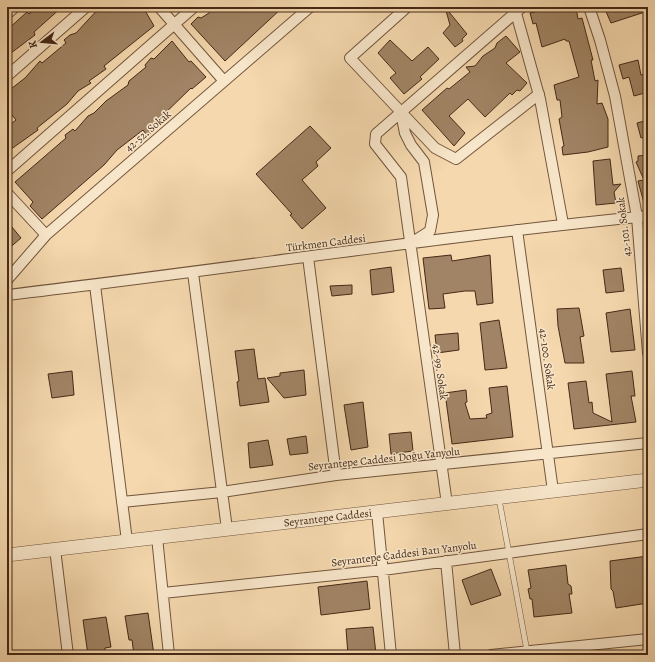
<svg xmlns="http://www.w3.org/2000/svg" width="655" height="662" viewBox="0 0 655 662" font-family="Alegreya,serif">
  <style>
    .building { fill: #a18465; stroke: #452916 }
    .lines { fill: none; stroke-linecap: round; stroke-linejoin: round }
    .service-casing { stroke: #71553c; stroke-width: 6 }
    .minor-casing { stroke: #71553c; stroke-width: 12 }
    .tertiary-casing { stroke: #71553c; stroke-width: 14 }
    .service { stroke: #f8e6ca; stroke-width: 5 }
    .minor { stroke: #f8e6ca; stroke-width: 10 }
    .tertiary { stroke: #f8e6ca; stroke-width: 13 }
    .labels { text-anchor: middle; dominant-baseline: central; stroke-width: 3; stroke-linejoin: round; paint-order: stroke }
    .street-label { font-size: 11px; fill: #452916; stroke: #f8e6ca }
  </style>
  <rect width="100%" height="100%" fill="#f5d8ae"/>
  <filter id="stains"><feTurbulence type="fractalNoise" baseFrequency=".005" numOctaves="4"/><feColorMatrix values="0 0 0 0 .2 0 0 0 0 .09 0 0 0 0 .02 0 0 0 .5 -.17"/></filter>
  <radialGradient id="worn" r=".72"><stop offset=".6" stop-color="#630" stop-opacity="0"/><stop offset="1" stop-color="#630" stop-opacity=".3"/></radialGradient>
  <path class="building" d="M37,7h25l-28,25 1,3 -28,21v-26l20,-18 2,2z
    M100,7h43l11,19 -50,40 2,3 -17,12 2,2 -13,8 -11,13 -30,24 1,2 -31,22v-25l9,-7 -9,-11v-17l18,-14 15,-17 2,2 24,-20 -2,-3 6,-5 6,-2z
    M213,7h70l-58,54 -34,-37 7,-7 3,1 8,-5z
    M445,7l22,27 -5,5 1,2 -8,6 -12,-14 7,-8z
    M555,7h21l2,12 4,-1 11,42h-2l4,21 3,-1 -1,24 5,-1 6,16v28l-20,5 -25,3 -1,-8 2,-1 -5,-27 3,-2 -2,-17h-3l-3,-15 25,-8 -10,-36h-3l-1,-2 -23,8 -6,-24 -3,1 -3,-11z
    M604,7h44v4l-37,12z
    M506,36l14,16 -14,11 21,20 -7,8 -3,-1 -5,5 -2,-2 -25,24 -17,-18 -19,17 16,17 -11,13 -32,-36 25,-22 2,1 21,-17 -4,-5 9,-1 8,-10 12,-8 2,-5z
    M390,40l22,21 16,-14 11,12 -19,18 2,2 -18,15 -14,-16 6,-5 -18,-20z
    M172,41l17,21 2,-1 15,16 -14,12 -1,-1 -34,33 3,3 -7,7 -6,5 -4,-6 -26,20 -13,15 -62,54 -12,-13 3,-4 -18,-20 51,-44 -1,-3 8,-6 2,2 13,-15 6,-3 12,-12 22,-16 1,-4 17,-14 -1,-2 6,-7 3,1z
    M638,60l3,15 7,-2v19l-14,4 -5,-19 -6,2 -4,-14z
    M648,120v16l-7,2 -4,-15z
    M310,126l21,22 -15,14 2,4 -16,14 24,28 -24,21 -12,-14 2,-1 -36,-40z
    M648,155v51l-3,1 -7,-26 6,-1 -8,-18 2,-1v-5z
    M610,159l3,26 8,-1 -7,8 2,11 -20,2 -3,-44z
    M7,221l14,17 -14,12z
    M451,255l1,6 38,-6 3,48 -16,2 -2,-14h-10l-22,3 2,14 -16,1 -6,-51z
    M391,267l3,25 -22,3 -2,-25z
    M621,268l3,23 -18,2 -3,-23z
    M352,285v9l-20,2 -2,-10z
    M579,308l5,28 -4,1 4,26h-19l-7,-37 -1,-17z
    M630,309l5,41 -24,2 -5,-39z
    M499,320l8,48 -22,2 -5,-47z
    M458,333l1,17 -22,3 -2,-18z
    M254,349l4,30 7,-1 4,24 -29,4 -3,-24 2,-1 -4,-30z
    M304,370l2,25 -22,3 -17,-20 13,-2v-3z
    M72,371l2,24 -22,3 -4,-24z
    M632,371l3,25h-4l5,26 -62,7 -6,-46 18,-2 3,22 3,-1 1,11 19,9 -6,-48z
    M507,386l6,51 -61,7 -7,-51 21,-3 1,12 -2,1 5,16 17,-1 -1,-3 6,-2 -3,-25z
    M363,402l5,45 -17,3 -7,-45z
    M411,432l2,19 -22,3 -2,-20z
    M306,436l2,17 -18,2 -3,-16z
    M268,440l5,25 -23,3 -2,-25z
    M648,556v47l-32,5 -3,-17 -2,-2 -1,-28z
    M566,565l2,19 3,2 1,8h-3l3,19 -38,4 -2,-18h-2l-2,-10 3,-1 -3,-18z
    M491,569l10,26 -30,10 -9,-25z
    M367,581l3,28 -49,6 -3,-28z
    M148,613l6,42h-20l-2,-15h-3l-4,-24z
    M106,617l5,30 -6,1 -1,6 -16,1 -5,-35z
    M373,627l3,27 -28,1 -2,-26z"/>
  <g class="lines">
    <g class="service-casing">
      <path id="service" d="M499,499l28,152"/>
    </g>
    <g class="minor-casing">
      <path id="minor" d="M159,7l65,74
        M407,7l-57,51 85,90 21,11 83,-65
        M589,7l11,33 15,56 22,121 11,136
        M516,13l24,86 23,125
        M7,14l8,-7
        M7,76l79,-69
        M401,113l4,20 6,12 13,17 9,53 -3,16 -19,12
        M7,171l187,-164
        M7,193l39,42
        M517,230l36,261
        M308,257l28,218
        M193,273l34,256
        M7,280l39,-45 264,-228
        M95,285l32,256
        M7,295c214,-25 427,-58 641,-79
        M122,502l100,-10 114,-17 312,-32
        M447,504l-46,-327 -26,-33 1,-10 146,-127
        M377,512l14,143
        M157,537l12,118
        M55,549l13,106
        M446,561l9,94
        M163,593l220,-23 265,-36
        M491,655l157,-16"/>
    </g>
    <g class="tertiary-casing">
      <g id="tertiary">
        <path id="s1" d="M7,555l641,-75"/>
      </g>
    </g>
    <use href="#service" class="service"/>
    <use href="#minor" class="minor"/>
    <use href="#tertiary" class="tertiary"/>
  </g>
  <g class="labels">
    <g class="street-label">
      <text transform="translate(148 131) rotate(-41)">42-52. Sokak</text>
      <text transform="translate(624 227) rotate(-97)">42-101. Sokak</text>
      <text transform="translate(326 243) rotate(-7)">Türkmen Caddesi</text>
      <text transform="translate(547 359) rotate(82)">42-100. Sokak</text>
      <text transform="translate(440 372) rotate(82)">42-99. Sokak</text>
      <text transform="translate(384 459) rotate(-6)">Seyrantepe Caddesi Doğu Yanyolu</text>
      <text stroke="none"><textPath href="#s1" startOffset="323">Seyrantepe Caddesi</textPath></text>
      <text transform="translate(404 554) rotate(-7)">Seyrantepe Caddesi Batı Yanyolu</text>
    </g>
  </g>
  <rect width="655" height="662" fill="none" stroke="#f5d8ae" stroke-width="24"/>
  <rect x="8" y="8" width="639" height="646" fill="none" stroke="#452916" stroke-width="2"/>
  <rect x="12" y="12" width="631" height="638" fill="none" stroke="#452916"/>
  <g transform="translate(42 42) rotate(254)" stroke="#f8e6ca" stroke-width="3" paint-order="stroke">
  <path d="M0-3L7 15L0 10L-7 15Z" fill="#452916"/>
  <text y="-6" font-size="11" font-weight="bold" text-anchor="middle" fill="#452916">K</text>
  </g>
  <rect width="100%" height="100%" filter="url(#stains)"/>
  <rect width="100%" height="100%" fill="url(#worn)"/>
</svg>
